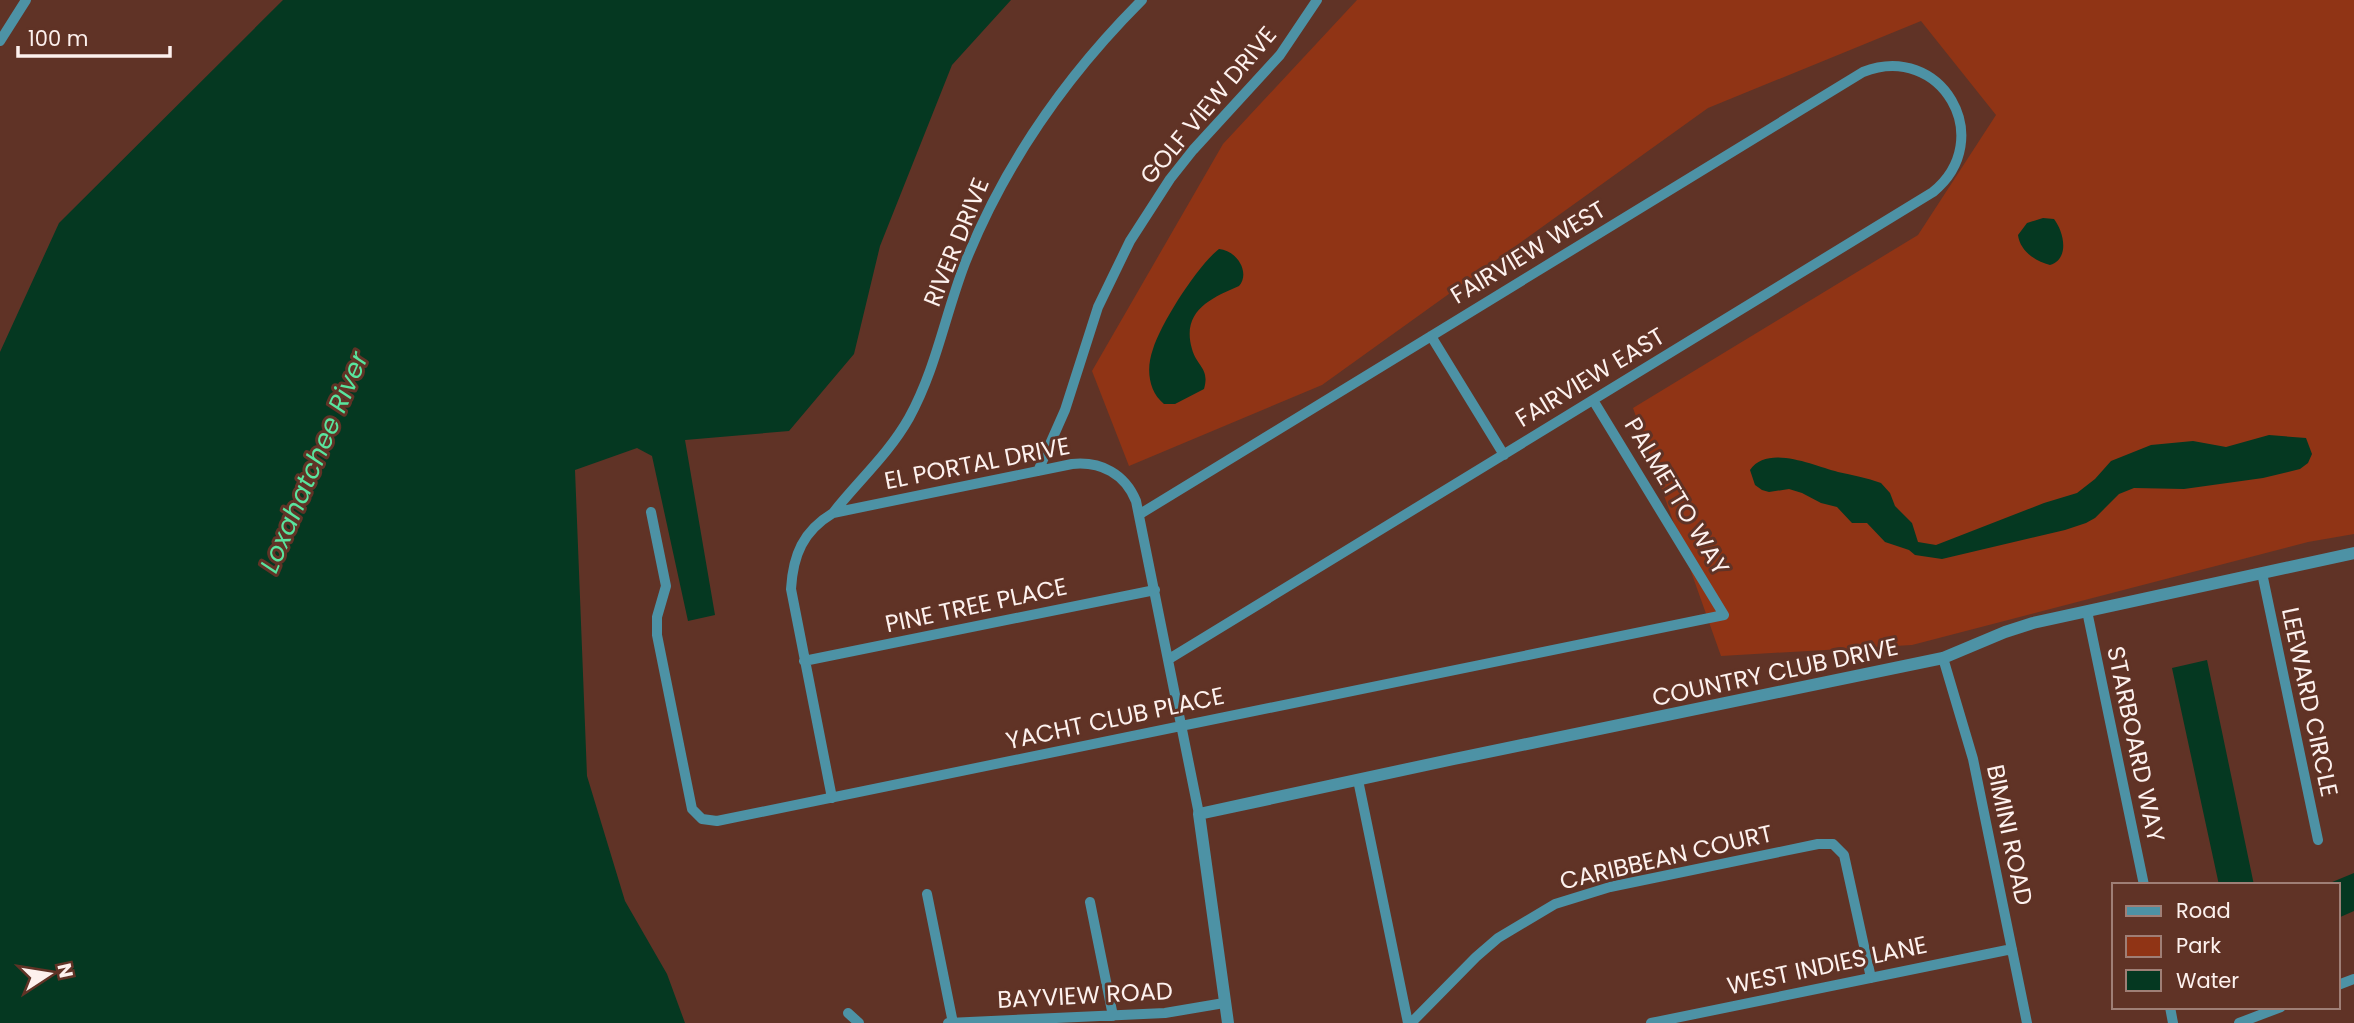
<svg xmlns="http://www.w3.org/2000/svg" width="2354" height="1023" viewBox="0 0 2354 1023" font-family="Poppins,sans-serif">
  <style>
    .green { fill: #903415 }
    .water { fill: #053821 }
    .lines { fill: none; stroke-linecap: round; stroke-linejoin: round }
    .minor { stroke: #4d92a5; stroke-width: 10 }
    .tertiary { stroke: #4d92a5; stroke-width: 12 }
    .labels { text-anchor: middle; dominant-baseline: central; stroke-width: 6; stroke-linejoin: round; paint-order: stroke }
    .street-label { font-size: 24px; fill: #fdf1ee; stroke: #603326 }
    .water-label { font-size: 26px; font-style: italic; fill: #59e49e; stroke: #603326 }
  </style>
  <rect width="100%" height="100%" fill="#603326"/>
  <path class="green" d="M1357,0h997v534l-46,8 -396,103 -191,11 -88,-248 285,-173 78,-120 -75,-94 -213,87 -386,277 -193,81 -37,-95 131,-227z"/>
  <path class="water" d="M283,0h728l-59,65 -72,181 -26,108 -65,77 -104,9 30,175 -27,6 -36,-165 -15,-8 -62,22 12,306 38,125 42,73 18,49h-685v-671l59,-129z
    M2043,218l11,1c10,13 16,40 -4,46 -15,-4 -30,-14 -32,-30l9,-12z
    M1219,249c17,1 32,23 20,37 -28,12 -58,25 -47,63 5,18 18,19 12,40l-29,15h-11c-16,-13 -18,-36 -11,-55 8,-26 45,-84 66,-100z
    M2269,435l37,3 6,16 -4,9 -8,6 -37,9 -79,11 -50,-1 -15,6 -24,24 -9,5 -21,7 -123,29 -27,-4 -6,-5 -24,-8 -18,-19h-15l-15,-16 -16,-4 -19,-10 -13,-4 -20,3 -7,-2 -7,-5 -5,-15c18,-26 64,-4 88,2 14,3 29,6 43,11l9,10 5,13 17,17 6,19 18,3 108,-42 33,-10 18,-14 16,-18 40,-16 42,-4 33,6z
    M2207,660l47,225h-35l-47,-217z
    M2354,873v38l-16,7v-33h-13z"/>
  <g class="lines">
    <path class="minor" d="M0,41l26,-41
      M1431,336l73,119
      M1038,471l27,-61 33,-103 32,-66 40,-62 23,-29 87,-95 37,-55
      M651,512l15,74 -9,31v18l35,174 10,10 15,2 1007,-206 -131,-215
      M833,513c25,-32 55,-58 76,-95 27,-49 36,-103 56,-155 40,-100 101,-187 177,-263
      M1140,514l723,-442c78,-31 135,67 70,120l-764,467
      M2262,573l56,267
      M2087,611l57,274
      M1943,658l30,101 54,264
      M804,661l351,-71
      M1358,780l50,243
      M832,798l-41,-209c2,-34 12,-58 42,-76l239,-49c29,-3 53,10 64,37l63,313
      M927,894l26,129
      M1090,902l23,114
      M2338,985l16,-6
      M2170,1007l3,16
      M848,1013l11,10
      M948,1023l217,-10 59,-10
      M1411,1023l65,-66 22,-19 57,-34 55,-17 208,-43h15l11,11 27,123
      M1651,1023l361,-74
      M2239,1023l42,-16"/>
    <path class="tertiary" d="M1228,1023l-29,-209 255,-55 489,-101 62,-26 28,-9 321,-70"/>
  </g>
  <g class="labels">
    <g class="street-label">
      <text transform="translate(1208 105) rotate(-50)">GOLF VIEW DRIVE</text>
      <text transform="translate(956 242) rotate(-68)">RIVER DRIVE</text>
      <text transform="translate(1528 252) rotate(-31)">FAIRVIEW WEST</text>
      <text transform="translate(1590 377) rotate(-31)">FAIRVIEW EAST</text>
      <text transform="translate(977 463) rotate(-11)">EL PORTAL DRIVE</text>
      <text transform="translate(1677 496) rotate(59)">PALMETTO WAY</text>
      <text transform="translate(976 605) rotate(-12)">PINE TREE PLACE</text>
      <text transform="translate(1775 672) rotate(-12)">COUNTRY CLUB DRIVE</text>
      <text transform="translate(2310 702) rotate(78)">LEEWARD CIRCLE</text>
      <text transform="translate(1115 718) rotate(-12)">YACHT CLUB PLACE</text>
      <text transform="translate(2136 744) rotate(78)">STARBOARD WAY</text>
      <text transform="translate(2010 835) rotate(78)">BIMINI ROAD</text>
      <text transform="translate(1666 857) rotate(-13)">CARIBBEAN COURT</text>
      <text transform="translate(1827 965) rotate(-12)">WEST INDIES LANE</text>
      <text transform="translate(1085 995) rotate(-3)">BAYVIEW ROAD</text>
    </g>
    <g class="water-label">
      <text transform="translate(314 462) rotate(-67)">Loxahatchee River</text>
    </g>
  </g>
  <rect x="2112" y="883" width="228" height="126" fill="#603326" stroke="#9f7f76" stroke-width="2"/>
  <rect x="2126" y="906" width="35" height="10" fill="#4d92a5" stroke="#9f7f76" stroke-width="2"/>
  <text x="2176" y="918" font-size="21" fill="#fdf1ee">Road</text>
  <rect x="2126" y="936" width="35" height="21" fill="#903415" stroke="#9f7f76" stroke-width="2"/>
  <text x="2176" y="953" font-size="21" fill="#fdf1ee">Park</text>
  <rect x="2126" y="970" width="35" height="21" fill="#053821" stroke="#9f7f76" stroke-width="2"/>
  <text x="2176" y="988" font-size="21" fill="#fdf1ee">Water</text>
  <g transform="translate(49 974) rotate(78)" stroke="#603326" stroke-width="5" paint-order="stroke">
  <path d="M0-5L12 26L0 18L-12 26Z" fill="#fdf1ee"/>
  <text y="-10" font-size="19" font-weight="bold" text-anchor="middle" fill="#fdf1ee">N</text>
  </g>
  <path d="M18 46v10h152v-10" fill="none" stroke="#fdf1ee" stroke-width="3.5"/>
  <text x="28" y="46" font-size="21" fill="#fdf1ee" stroke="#603326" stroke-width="5" paint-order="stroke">100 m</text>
</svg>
